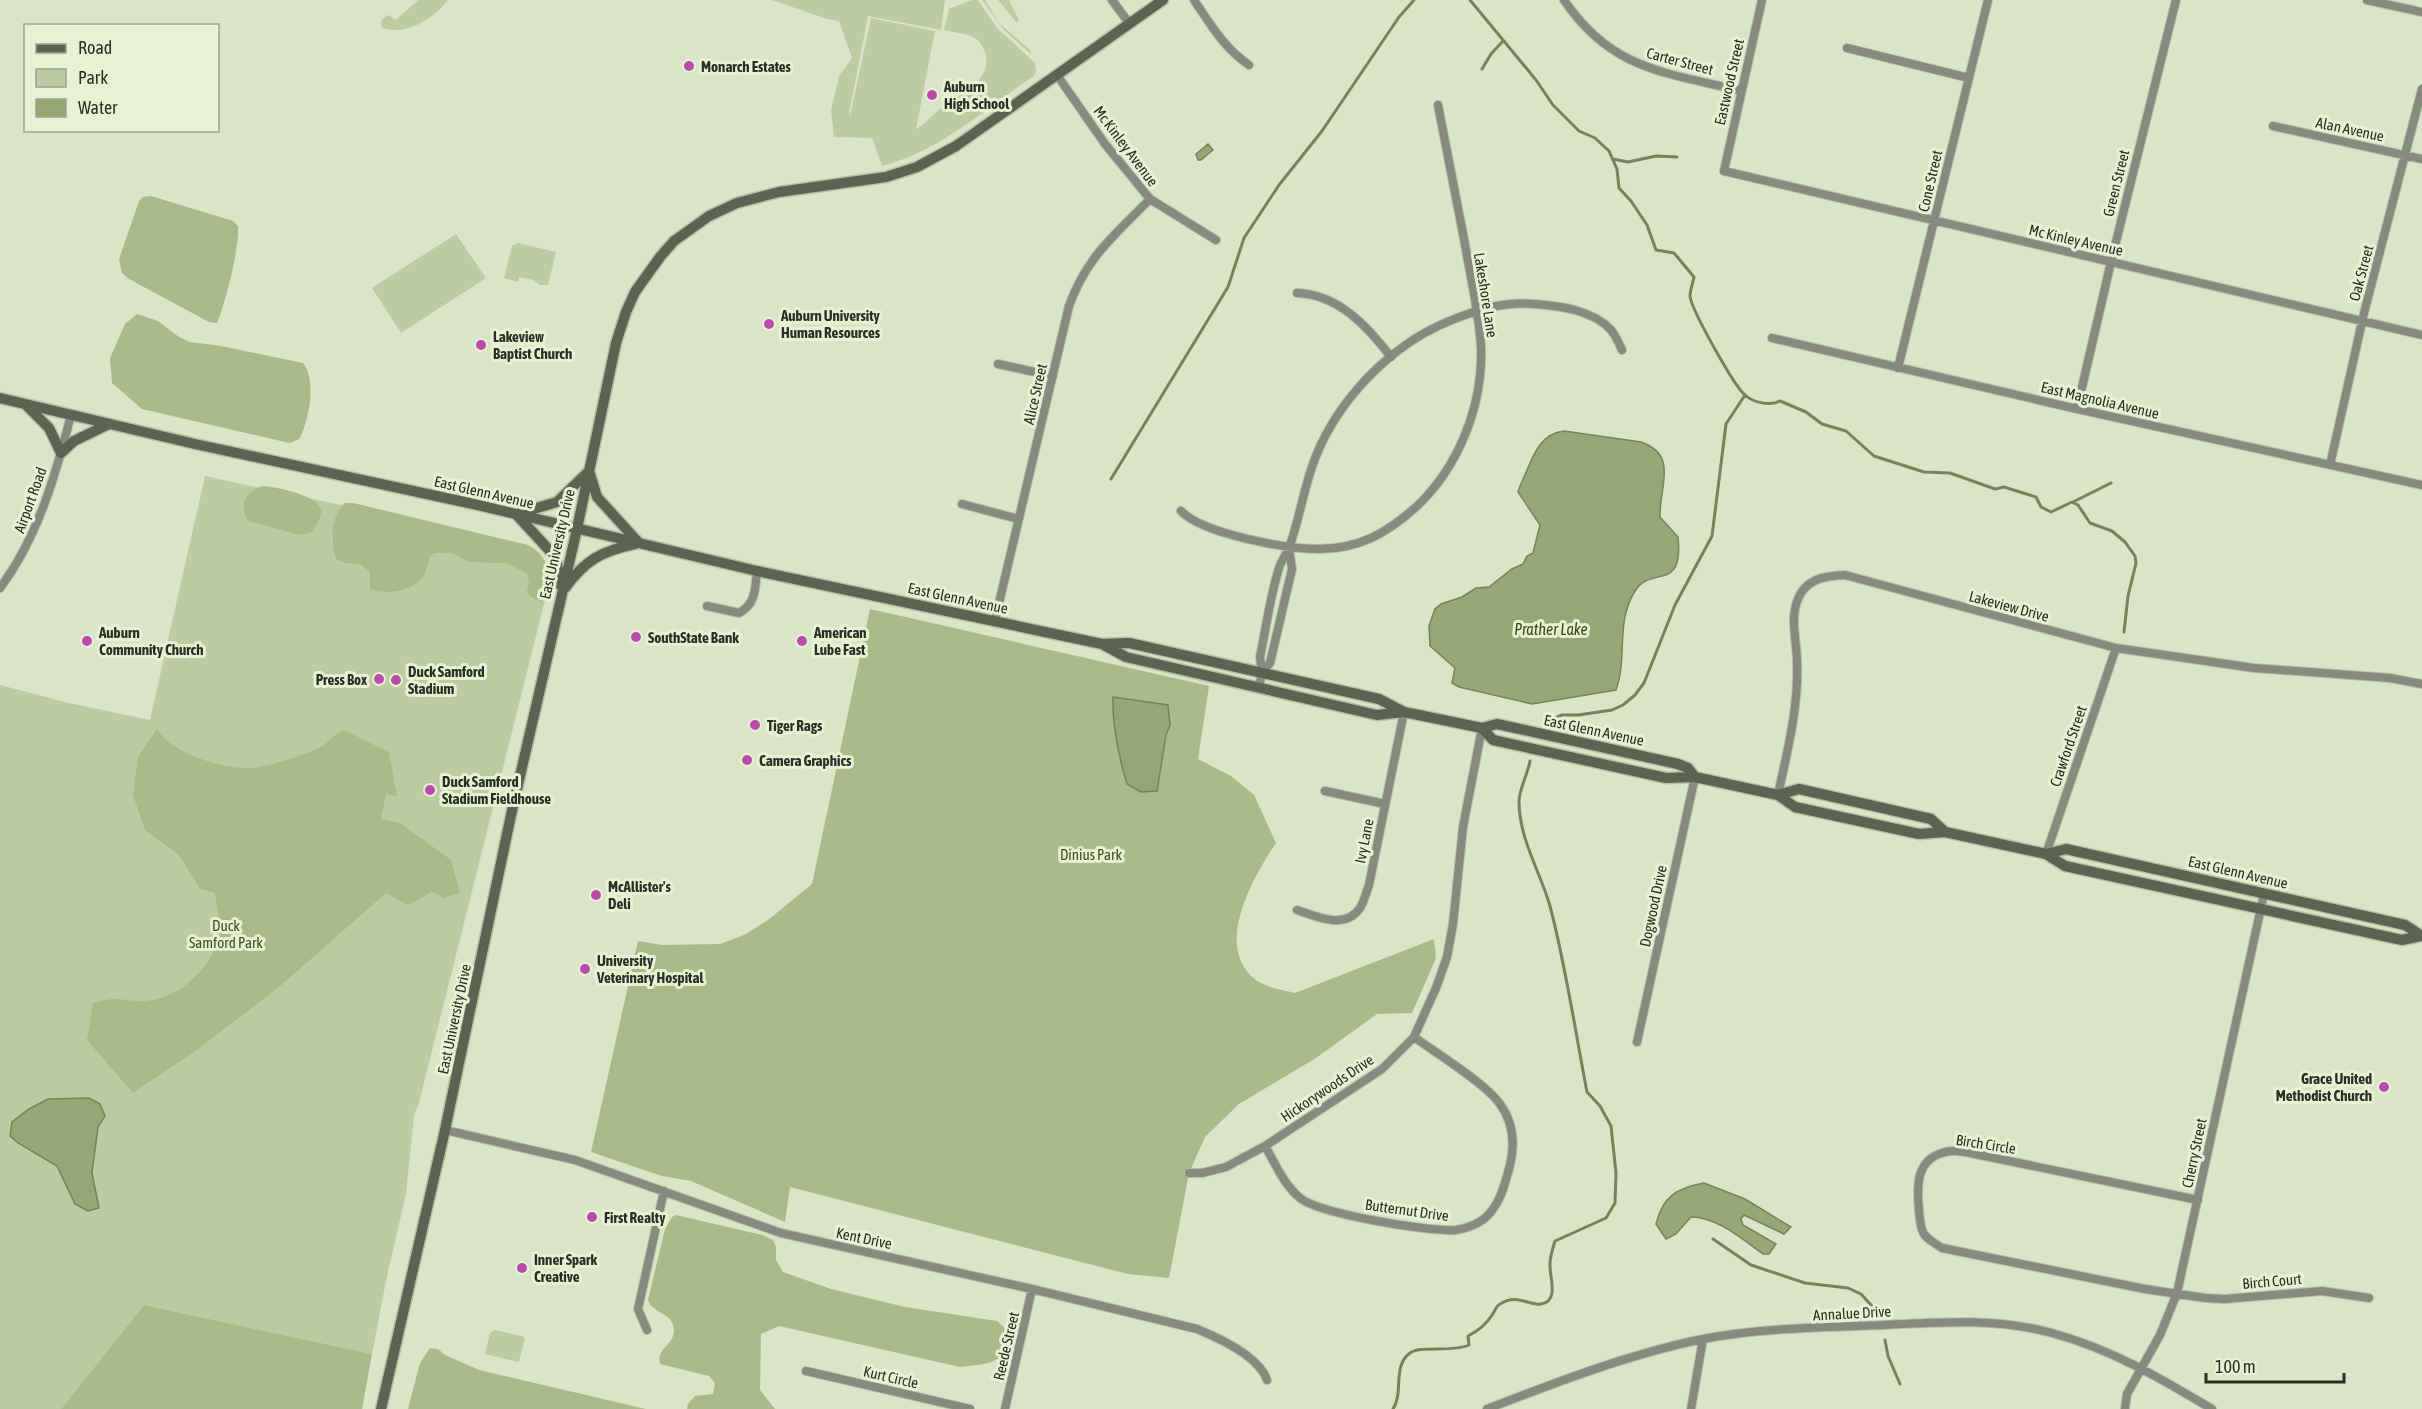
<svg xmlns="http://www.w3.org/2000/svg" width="2422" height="1409" viewBox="0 0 2422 1409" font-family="'Asap Condensed',sans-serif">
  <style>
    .green { fill: #bdcba2 }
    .forest { fill: #aaba88 }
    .water { fill: #96a775; stroke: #76835c; stroke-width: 1.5 }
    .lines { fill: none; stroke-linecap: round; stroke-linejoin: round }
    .stream { stroke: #76835c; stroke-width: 3 }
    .street-casing { stroke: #b7c0a6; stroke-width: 10 }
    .secondary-casing { stroke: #b7c0a6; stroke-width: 13 }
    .street { stroke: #878b7f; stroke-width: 8 }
    .secondary { stroke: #5d6352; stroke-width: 10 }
    .poi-dot { fill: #b94cab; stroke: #e7f2d4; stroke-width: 2 }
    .labels { text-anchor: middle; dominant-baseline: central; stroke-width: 6; stroke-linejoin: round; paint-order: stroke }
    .street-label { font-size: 15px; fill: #2a2e23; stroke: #e7f2d4 }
    .poi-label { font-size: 15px; font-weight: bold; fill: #2a2e23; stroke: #e7f2d4; text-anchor: start }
    .park-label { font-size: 15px; fill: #3f4e17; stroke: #e7f2d4 }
    .water-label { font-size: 16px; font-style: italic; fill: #38460d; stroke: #e7f2d4 }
  </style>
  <rect width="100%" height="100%" fill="#dae4c7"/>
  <path class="green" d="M419,0h29c-15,19 -41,36 -66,28l-1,-4 1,-5 7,-4 6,5z
    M772,0h173l-4,30 -73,-14 -19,98 1,2 21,-98 64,13 -19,98c11,-6 19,-17 29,-24 18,-12 51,-27 39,-55 -2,-4 -4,-9 -8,-11 -7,-6 -22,-6 -32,-9l5,-21 23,-9h6l19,28 38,35 1,9 -2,4c-50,33 -93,75 -152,90l-10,-28 -38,-1 -3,-27 8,-34 13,-18 -13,-37 -12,-2z
    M982,0h3l14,23 31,27 1,4 -27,-24z
    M998,0h11l10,20 -2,3z
    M456,234l30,44 -85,55 -29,-45z
    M518,243l38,9 -8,33h-8l-7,-5 -14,-3 -1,5 -14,-4 8,-32z
    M205,476l323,69c18,9 20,20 21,39l-130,519 -5,12 -8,79 -19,82 -15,78 -228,-49 -83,104h-61v-724l69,18 81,17z
    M495,1330l30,7 -6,25 -34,-8 5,-21z"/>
  <path class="forest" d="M151,196l82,25 5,5c2,20 -13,79 -21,97l-8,-1 -80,-43 -7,-6 -3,-14 20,-58 4,-4z
    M137,314l21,7 21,16 11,5 31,4 82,17c14,17 6,59 -4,76l-9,4 -9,-2 -139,-32 -30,-26 -2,-25 15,-34z
    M263,486c13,1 55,9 58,24 1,8 -6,16 -10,23l-11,2 -52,-14c-10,-17 -2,-30 15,-35z
    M345,503h8l175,42c20,10 30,39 13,57l-11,-6 -3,-5 2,-7 -2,-11 -22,-10 -36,-1 -17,-9h-17l-5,3c-3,8 -3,17 -9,23 -11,13 -37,16 -51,10v-17l-10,-8 -14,-1 -10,-4c-5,-19 -6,-42 9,-56z
    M870,609l339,77 -11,73 33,17 23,19 22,48c-22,33 -64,104 -20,137 12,8 26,10 39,13l139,-54 2,19 -24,55 -35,1 -61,44 -77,46 -34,33 -16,36 -20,105 -41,-4 -338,-87 -5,35 -94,-41 -29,-5 -71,-24 47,-211 24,4 58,-1 24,-9 24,-15 44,-36z
    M157,729c13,24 67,41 95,39 19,-2 49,-12 67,-20 10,-5 14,-14 25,-18l45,22 8,44 -11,-2 -5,25 19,4 51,37 9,33 -16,5 -12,-6 -24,13 -22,-12 -107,94 -85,65 -61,41 -46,-53 6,-37c7,-2 15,-4 23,-4 14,1 27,4 41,0 29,-7 61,-38 62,-69 1,-12 -3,-26 -4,-37l-15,-4 -21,-34 -34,-25 -12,-35 5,-38z
    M676,1215l86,20 11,5 3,7v13l7,12 48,17 74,18 92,14 15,14c-6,30 -27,29 -52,32l-181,-41 -18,8 -1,56 15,19h-88l1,-5 7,-8 18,-2 2,-11 -6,-7 -49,-12c-4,-16 13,-18 14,-33 0,-19 -22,-17 -26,-31l17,-71 7,-12z
    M144,1305l228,49 -10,55h-301z
    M430,1348l8,1 7,6 34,15 167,39h-238l12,-46z"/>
  <path class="water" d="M1208,144l5,6 -12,10h-3l-2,-6z
    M1564,431l77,11c38,13 18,45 19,75l18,20c6,56 -27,28 -43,54 -20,32 -7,66 -19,99l-84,14 -73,-17 -7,-4 3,-15 -25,-22 -1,-20 6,-17 6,-5 21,-7 14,-9 13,-1 23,-18 11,-5 4,-8 6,-3 7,-28 -22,-33 2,-6c11,-22 16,-52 44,-55z
    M1113,697l55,8 2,20 -4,10 -9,56 -16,1 -14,-8c-8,-27 -15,-59 -14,-87z
    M89,1098l11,6 5,12 -7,11 -6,46 7,35 -11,3 -13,-7 -18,-38 -39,-23 -8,-7 2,-14 17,-13 19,-10z
    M1704,1183l41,16 46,28 -7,7 -40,-19 -3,4 2,6 33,19 -7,10h-6c-21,-15 -46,-37 -72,-37l-15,17 -10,5 -10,-15c7,-28 21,-36 48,-41z"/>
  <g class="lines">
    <path class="stream" d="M1470,0l66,80 17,25 26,26 16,7 14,13 8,18 2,19 12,13 16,24 9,25 18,3 20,24c-1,6 -4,13 -4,19 1,13 44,90 55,99 9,8 25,11 35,6l26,11 16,12 24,7 28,25 50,16 26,1 45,16 9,-2 32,10 5,10 10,5 21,-10 6,3 12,18 22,8 13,11 10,14 1,7 -8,33 -4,36
      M1482,69l9,-15 12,-13
      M1613,159l15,3 28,-6 21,1
      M1111,479l117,-192 16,-49 35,-53 43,-54 77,-114 15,-17
      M2073,502l38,-19
      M1552,723l5,-6 5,-2h16l34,-5 11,-5 12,-10 9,-12 31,-78 37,-69 14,-112 19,-29
      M1713,1239l38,26 54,18 43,5 13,6 20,22
      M1885,1340l3,16 12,28
      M1393,1409c11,-17 -1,-43 17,-56 10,-8 41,0 59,-8l-1,-9c10,-5 18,-11 24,-21 3,-4 4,-9 8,-11 17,-11 29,2 41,0 19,-3 8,-28 9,-40 0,-8 3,-16 5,-23l51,-23 9,-15 1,-30 -5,-47 -11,-20 -13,-14c-12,-62 -21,-125 -37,-186 -10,-35 -31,-67 -31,-105 0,-11 9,-28 11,-40"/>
    <g class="street-casing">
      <path id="street" d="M1112,0l17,23
        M1194,0c17,25 30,48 55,65
        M1564,0c48,71 102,72 177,91
        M1762,0l-38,171 698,164
        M2367,0l55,12
        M1847,48l122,30
        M1057,75l48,69 45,55 66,41
        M2273,126l149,33
        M1297,293c41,1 71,34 94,64
        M1772,338l305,71 345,76
        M998,364l55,12
        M1898,368l90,-368
        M2077,409l34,-147 65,-262
        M2330,465l34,-152 58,-224
        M962,504l56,15
        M1181,511c22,23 106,38 138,38 40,0 68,-16 97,-42 43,-40 67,-102 65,-160 -2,-36 -11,-72 -17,-108 -9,-45 -17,-89 -26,-134
        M0,588c38,-51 55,-111 71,-173
        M707,606l32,7c17,-9 16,-24 18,-42
        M995,620l74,-314c18,-50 45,-70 81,-107
        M1262,672l8,-9 22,-94 -3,-20
        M1259,688l3,-16 -2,-15c6,-29 10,-60 19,-89 2,-7 7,-13 10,-20 11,-30 15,-63 27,-92 23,-57 74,-110 131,-134 29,-12 56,-21 88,-18 25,2 58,6 76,26 5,6 8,13 11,20
        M1325,791l60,13
        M1778,795c9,-43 21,-88 19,-133 0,-22 -9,-48 4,-69 10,-16 27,-17 44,-18l271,73 138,20 136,10 32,6
        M2046,854l70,-206
        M1297,910c20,7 48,20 63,-2 4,-6 6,-15 9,-23l35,-173
        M1637,1042l58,-265
        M445,1130l130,30 206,73 251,56 165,40c22,9 62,27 70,51
        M1265,1146c10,17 19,39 35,52 20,16 129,34 156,32 9,-1 22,-6 29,-12 15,-13 20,-34 25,-53 5,-21 3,-43 -10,-61 -15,-21 -64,-51 -86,-67
        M1189,1173h13l24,-6 39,-21 117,-77 32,-32 22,-49 11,-31 6,-33 10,-97 19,-99
        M2198,1200l-223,-46c-11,-2 -23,-5 -33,-1 -27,8 -25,36 -23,58 1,7 1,17 5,23 4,6 12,10 18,14l203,41 60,9 20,1 97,-8 47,7
        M647,1330l-9,-21 26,-118
        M806,1371l164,38
        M1005,1409l27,-120
        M1487,1409c70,-27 142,-55 216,-70 56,-11 124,-12 181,-14 56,-3 113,-7 168,8 59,16 108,45 160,76
        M1691,1409l12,-70
        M2125,1409l2,-15 33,-59 17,-42 87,-399"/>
    </g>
    <g class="secondary-casing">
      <path id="secondary" d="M0,398l195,46 283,61 279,66 345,73 27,-1 250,56 25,13 78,16 15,-4 181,40 10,4 7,9
        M27,406l22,22 12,25 13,-12 35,-17
        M590,474l7,23 42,46
        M516,514l34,37 7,12 3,22
        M517,514l40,-12 30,-29
        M565,588c20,-28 37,-37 70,-44
        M1102,644l24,13 251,58 27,-3
        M1482,728l11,12 173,38 29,-1 83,18 17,12 124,27 26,-2 101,22 19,12 337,74 20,-4
        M1778,795l21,-6 132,30 14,13
        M2046,854l20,-5 339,76 17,11
        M381,1409l64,-279 66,-315 66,-286 39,-186 10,-31 9,-20 25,-35 14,-16 35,-25 28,-13 42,-11 107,-15 31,-10 39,-21 207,-146"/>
    </g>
    <use href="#street" class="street"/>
    <use href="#secondary" class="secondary"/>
  </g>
  <g class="poi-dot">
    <circle cx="689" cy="66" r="6"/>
    <circle cx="932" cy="95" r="6"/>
    <circle cx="769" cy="324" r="6"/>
    <circle cx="481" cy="345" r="6"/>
    <circle cx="636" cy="637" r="6"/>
    <circle cx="87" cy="641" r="6"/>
    <circle cx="802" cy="641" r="6"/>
    <circle cx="379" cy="679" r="6"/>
    <circle cx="396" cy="680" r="6"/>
    <circle cx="755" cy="725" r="6"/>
    <circle cx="747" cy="760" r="6"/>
    <circle cx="430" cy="790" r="6"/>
    <circle cx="596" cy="895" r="6"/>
    <circle cx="585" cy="969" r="6"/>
    <circle cx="2384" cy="1087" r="6"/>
    <circle cx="592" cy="1217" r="6"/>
    <circle cx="522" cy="1268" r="6"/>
  </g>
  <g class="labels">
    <g class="street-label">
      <text transform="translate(1680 61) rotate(15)">Carter Street</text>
      <text transform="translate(1729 82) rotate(-77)">Eastwood Street</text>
      <text transform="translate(2350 129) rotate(12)">Alan Avenue</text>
      <text transform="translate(1126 146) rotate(53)">Mc Kinley Avenue</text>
      <text transform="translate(1930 181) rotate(-77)">Cone Street</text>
      <text transform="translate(2116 183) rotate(-76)">Green Street</text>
      <text transform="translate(2076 240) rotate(13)">Mc Kinley Avenue</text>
      <text transform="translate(2361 273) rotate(-75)">Oak Street</text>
      <text transform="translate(1486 295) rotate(81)">Lakeshore Lane</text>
      <text transform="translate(1035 394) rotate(-77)">Alice Street</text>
      <text transform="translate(2100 400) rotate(13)">East Magnolia Avenue</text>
      <text transform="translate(484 492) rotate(13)">East Glenn Avenue</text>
      <text transform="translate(30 500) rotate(-70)">Airport Road</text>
      <text transform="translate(557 544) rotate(-77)">East University Drive</text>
      <text transform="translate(958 598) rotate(12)">East Glenn Avenue</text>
      <text transform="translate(2009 606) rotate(15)">Lakeview Drive</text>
      <text transform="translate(1594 730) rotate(12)">East Glenn Avenue</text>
      <text transform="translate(2068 746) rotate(-71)">Crawford Street</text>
      <text transform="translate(1364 841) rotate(-79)">Ivy Lane</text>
      <text transform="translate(2238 872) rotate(13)">East Glenn Avenue</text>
      <text transform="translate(1653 906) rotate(-78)">Dogwood Drive</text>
      <text transform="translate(454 1019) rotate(-78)">East University Drive</text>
      <text transform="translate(1327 1088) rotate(-34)">Hickorywoods Drive</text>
      <text transform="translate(1986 1144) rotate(9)">Birch Circle</text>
      <text transform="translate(2194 1153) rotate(-78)">Cherry Street</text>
      <text transform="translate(1407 1210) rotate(8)">Butternut Drive</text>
      <text transform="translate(864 1238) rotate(12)">Kent Drive</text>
      <text transform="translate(2272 1281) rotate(-5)">Birch Court</text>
      <text transform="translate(1852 1313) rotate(-3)">Annalue Drive</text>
      <text transform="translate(1006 1346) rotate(-77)">Reede Street</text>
      <text transform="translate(891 1377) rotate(13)">Kurt Circle</text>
    </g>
    <g class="poi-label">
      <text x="701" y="66">Monarch Estates</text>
      <text x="944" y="86">Auburn<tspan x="944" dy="17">High School</tspan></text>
      <text x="781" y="315">Auburn University<tspan x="781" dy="17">Human Resources</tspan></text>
      <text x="493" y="336">Lakeview<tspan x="493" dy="17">Baptist Church</tspan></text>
      <text x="99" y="632">Auburn<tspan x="99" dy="17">Community Church</tspan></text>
      <text x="814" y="632">American<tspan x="814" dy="17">Lube Fast</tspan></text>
      <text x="648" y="637">SouthState Bank</text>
      <text x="408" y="671">Duck Samford<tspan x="408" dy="17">Stadium</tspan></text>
      <text x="367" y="679" text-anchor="end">Press Box</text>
      <text x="767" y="725">Tiger Rags</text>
      <text x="759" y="760">Camera Graphics</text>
      <text x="442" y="781">Duck Samford<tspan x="442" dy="17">Stadium Fieldhouse</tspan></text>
      <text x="608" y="886">McAllister's<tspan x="608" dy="17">Deli</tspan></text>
      <text x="597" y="960">University<tspan x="597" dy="17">Veterinary Hospital</tspan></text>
      <text x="2372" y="1078" text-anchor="end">Grace United<tspan x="2372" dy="17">Methodist Church</tspan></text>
      <text x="604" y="1217">First Realty</text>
      <text x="534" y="1259">Inner Spark<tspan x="534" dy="17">Creative</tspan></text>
    </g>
    <g class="park-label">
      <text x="1091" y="854">Dinius Park</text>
      <text x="226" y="925">Duck<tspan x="226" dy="17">Samford Park</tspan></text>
    </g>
    <g class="water-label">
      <text x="1551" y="629">Prather Lake</text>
    </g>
  </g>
  <rect x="24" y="24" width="195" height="108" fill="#e7f2d4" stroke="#9ba48d" stroke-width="1.5"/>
  <rect x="36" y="44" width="30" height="9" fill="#5d6352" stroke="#9ba48d" stroke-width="1.5"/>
  <text x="78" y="54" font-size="18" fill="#2a2e23">Road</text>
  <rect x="36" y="69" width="30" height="18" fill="#bdcba2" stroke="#9ba48d" stroke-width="1.5"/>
  <text x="78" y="84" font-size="18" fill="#2a2e23">Park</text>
  <rect x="36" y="99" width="30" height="18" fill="#96a775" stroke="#9ba48d" stroke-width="1.5"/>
  <text x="78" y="114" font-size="18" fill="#2a2e23">Water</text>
  <path d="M2206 1373v9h138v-9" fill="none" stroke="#2a2e23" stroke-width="3"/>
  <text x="2215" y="1373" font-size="18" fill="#2a2e23" stroke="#e7f2d4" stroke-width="4.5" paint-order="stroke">100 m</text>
</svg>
